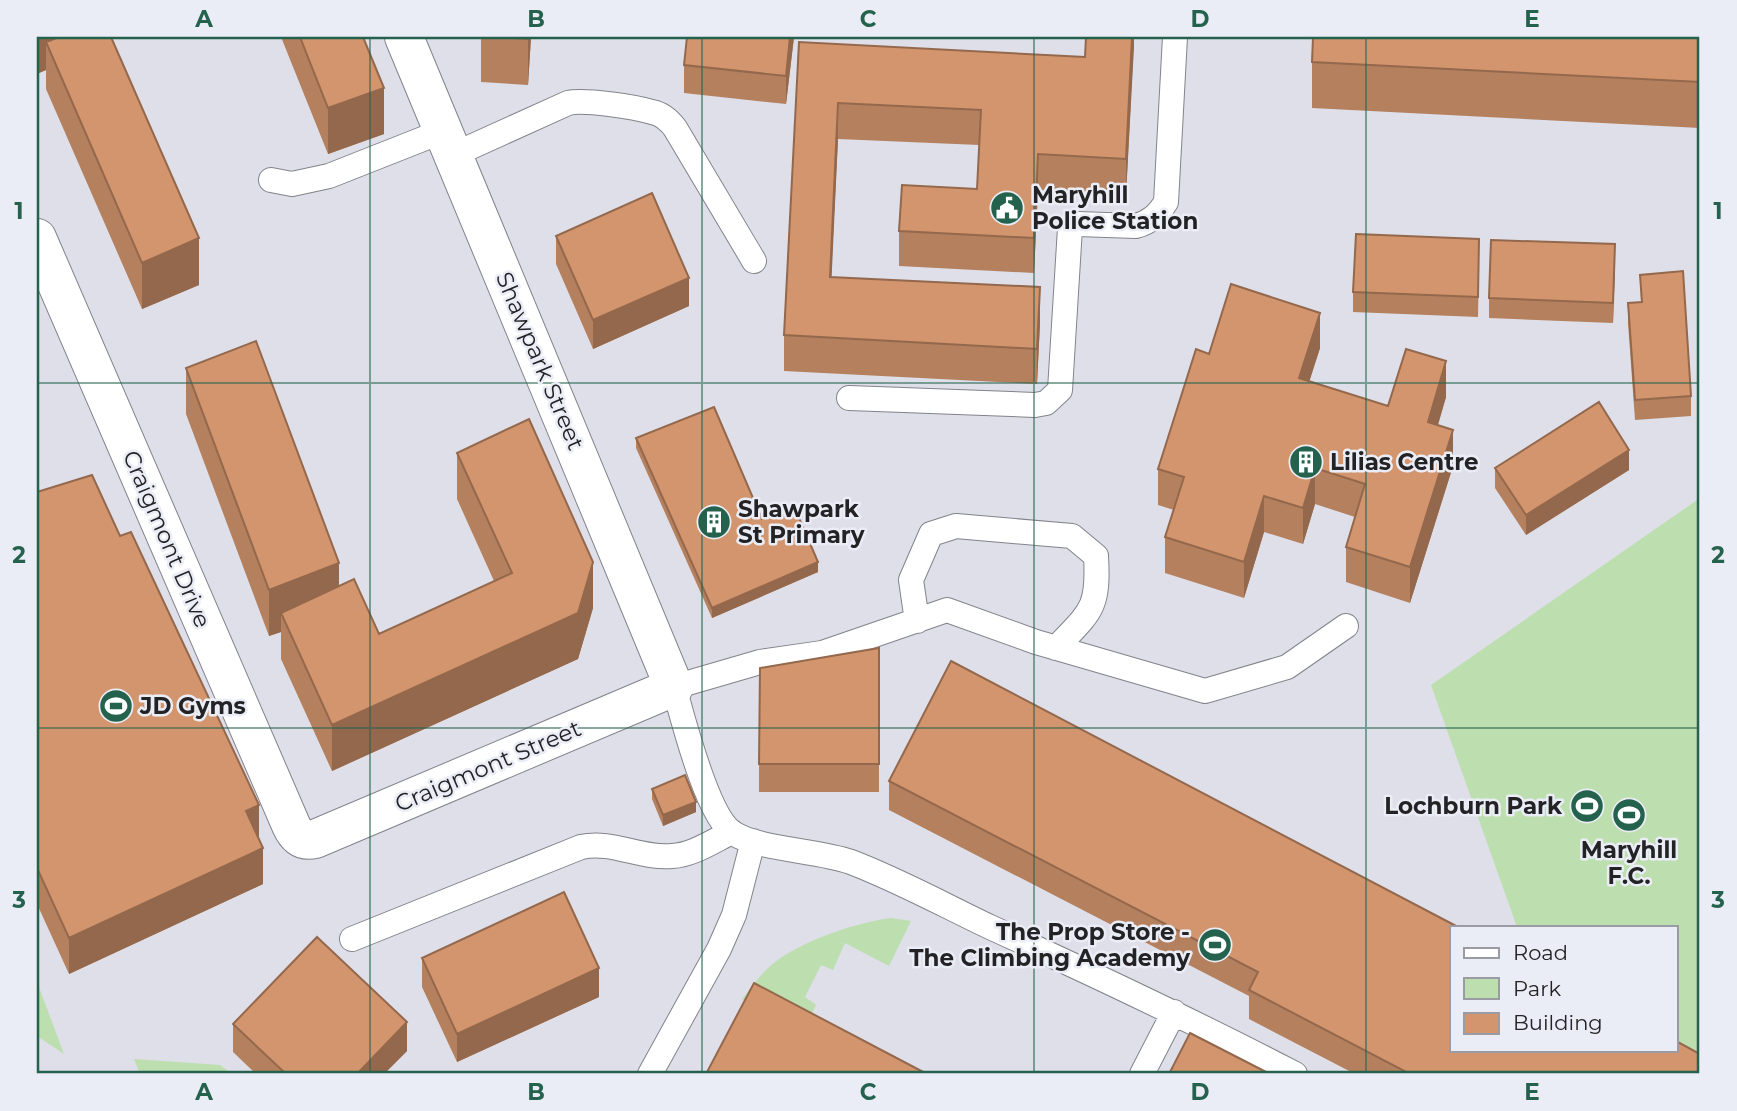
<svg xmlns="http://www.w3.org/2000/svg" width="1737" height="1111" viewBox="0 0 1737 1111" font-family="Montserrat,sans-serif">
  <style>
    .green { fill: #bddeae }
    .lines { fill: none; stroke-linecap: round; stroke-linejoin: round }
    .service-casing { stroke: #82838b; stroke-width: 26 }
    .minor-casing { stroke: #82838b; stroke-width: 40 }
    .service { stroke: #fff; stroke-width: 24 }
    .minor { stroke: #fff; stroke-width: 38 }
    .wall { fill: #b5805e }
    .shaded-wall { fill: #94684c }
    .building { fill: #d3956d; stroke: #94684c; stroke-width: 2 }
    .grid { fill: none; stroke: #25624e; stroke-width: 2; stroke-opacity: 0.55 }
    .labels { text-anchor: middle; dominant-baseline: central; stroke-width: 5; stroke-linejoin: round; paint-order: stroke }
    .poi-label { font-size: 23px; font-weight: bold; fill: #232326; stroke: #ebedf6; text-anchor: start }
    .street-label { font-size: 23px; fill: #232326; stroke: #ebedf6 }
    .neatline { fill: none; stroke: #25624e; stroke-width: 2.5 }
    .grid-label { font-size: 23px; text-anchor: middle; font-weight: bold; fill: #25624e }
  </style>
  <rect width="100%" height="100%" fill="#dedfe9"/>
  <path class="green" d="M1700,498v571l-24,-19v-123h-159l-86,-242z
    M891,918l20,3 -22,45 -44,-23 -12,27 -12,-5 -16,32 11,8 -13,26 -61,-32c8,-10 15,-20 24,-29 27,-27 88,-47 125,-52z
    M37,982l27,72 -27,-18z
    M134,1059l86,6 12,9h-92z"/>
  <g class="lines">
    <g class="service-casing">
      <path id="service" d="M453,155l115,-52c16,-4 67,4 84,9 10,2 17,8 23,16l79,133
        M271,180l21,4 37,-8 114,-45
        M849,398l186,7 11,-2 14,-13 10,-162 7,-4 59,2c14,-4 22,-11 30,-24l9,-165
        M917,621l-6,-41 20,-46 25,-8 116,10 24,20c3,53 -5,55 -40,92
        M352,939l229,-92c31,-7 60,12 91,9 21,-1 41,-15 60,-24
        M650,1074l69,-125 15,-34 19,-74
        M1142,1074l32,-62
        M1295,1074c-100,-52 -202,-100 -305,-147 -46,-22 -92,-47 -139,-65 -33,-12 -91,-12 -118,-29 -26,-17 -50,-114 -59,-146l86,-25 62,-9 125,-43 89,32 169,49 82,-24 59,-41"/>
    </g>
    <g class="minor-casing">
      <path id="minor" d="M37,238l254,587c5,11 11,17 24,14l359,-152 -270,-650"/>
    </g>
    <use href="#service" class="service"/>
    <use href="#minor" class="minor"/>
  </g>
  <path class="wall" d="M37,37h74l88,248 -57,24 -96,-220v-19l-7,3 -2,-5z
    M281,37h82l21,97 -56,20z
    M481,37h50l-3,48 -47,-3z
    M687,37h107l-8,67 -102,-11v-28z
    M1134,37l-8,158 -88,-5 -4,83 -135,-7v-35l78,-42 2,-44 -141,-6 -7,138 209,46 -3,61 -253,-13v-36l15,-293 286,15z
    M1700,37v91l-388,-20v-46z
    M556,236l133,70 -96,43 -37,-85z
    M1479,259l-1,58 -125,-5v-20z
    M1615,264l-2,59 -124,-5v-20z
    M1640,275l51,121v20l-56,4 -7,-97v-20l13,-1z
    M1320,348l-11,33 79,25 58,-9 -8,28 15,41 -43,137 -64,-21v-35l9,-30 -40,-13 -12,40 -39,-12 -20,66 -79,-25v-36l9,-27 -16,-5v-36l51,-115z
    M186,368l153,218 40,48 115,-53 -37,-82v-46l136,155 -15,51 -246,112 -51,-112v-27l-12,4 -83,-222z
    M636,438l126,81 56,53 -106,46 -76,-170z
    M1700,460v35l-2,-5v-29z
    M1495,468l134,2 -103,65 -31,-47z
    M37,492l222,346 4,46 -194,90 -32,-70z
    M879,648v144h-120v-28z
    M889,781l811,293h-345l-106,-55v-23l-360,-186z
    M652,789l44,23 -33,14 -11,-27z
    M422,958l177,39 -142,65 -35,-75z
    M233,1024l174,27 -23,23h-128l-23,-22z"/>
  <path class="shaded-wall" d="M39,37h54l-47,5v28l-7,3z
    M528,37h3l-3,48z
    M790,37h4l-8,67v-28z
    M1132,37h2v10l-8,148v-36z
    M384,88v46l-56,20v-46z
    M838,103v36l-8,173v-35z
    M1038,154v36l-4,83v-35z
    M199,238v47l-57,24v-46z
    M1615,244v20l-2,59v-20z
    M689,278v28l-96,43v-29z
    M1040,287v36l-3,61v-35z
    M1320,313v35l-21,66v-36z
    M1446,361v36l-18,61v-36z
    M1453,430v36l-43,137v-36z
    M1629,450v20l-103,65v-20z
    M1315,468v36l-12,40v-36z
    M1264,496v36l-20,66v-36z
    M593,562v46l-15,51 -246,112v-46z
    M818,562v10l-106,46v-10z
    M339,563v46l-58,4v19l-12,4v-46z
    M696,802v10l-33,14v-11z
    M259,805v35l-13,-29z
    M263,848v36l-194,90v-36z
    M599,968v29l-142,65v-28z
    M407,1022v29l-23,23h-27z"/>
  <path class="building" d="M59,37h52l88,201 -57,25 -96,-221z
    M300,37h63l21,51 -56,20z
    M493,37h35v2z
    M687,37h103l-4,39 -102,-11z
    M1086,37h46l-6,122 -88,-5 -4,84 -135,-7 3,-46 75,4 4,-79 -143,-7 -8,174 210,10 -3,62 -253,-14 15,-293 286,15z
    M1313,37h387v45l-388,-20z
    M652,193l37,85 -96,42 -37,-84z
    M1356,234l123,5 -1,58 -125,-5z
    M1491,240l124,4 -2,59 -124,-5z
    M1683,271l8,125 -56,4 -7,-97 14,-1 -2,-27z
    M1231,284l89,29 -21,65 89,28 18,-57 40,12 -18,61 25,8 -43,137 -64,-20 19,-63 -50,-16 -12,40 -39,-12 -20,66 -79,-25 19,-60 -26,-8 38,-120 13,5z
    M256,341l83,222 -70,27 -83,-222z
    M1599,402l30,48 -103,65 -31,-47z
    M714,407l48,112 31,-15 25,58 -106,46 -76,-170z
    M529,419l64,143 -15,51 -246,112 -51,-112 73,-34 25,55 133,-61 -55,-120z
    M92,475l28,61 11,-4 128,273 -13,6 17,37 -194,90 -32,-70v-376z
    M879,648v116h-120l1,-96z
    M951,661l507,266h-6v123h224v-9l24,13v20h-290l-161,-84 9,-18 -369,-191z
    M685,775l11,27 -33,13 -11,-26z
    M564,892l35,76 -142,66 -35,-76z
    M317,937l90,85 -50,52h-71l-53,-50z
    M754,983l173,91h-221z
    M1190,1033l80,41h-101z"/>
  <path class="grid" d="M370,37v1037M702,37v1037M1034,37v1037M1366,37v1037M37,383h1663M37,728h1663"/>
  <defs>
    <g id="civic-disc" transform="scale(1.75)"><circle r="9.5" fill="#25624e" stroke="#ebedf6"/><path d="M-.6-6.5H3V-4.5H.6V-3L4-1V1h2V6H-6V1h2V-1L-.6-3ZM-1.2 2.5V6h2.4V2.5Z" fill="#fff"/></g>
    <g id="building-disc" transform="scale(1.75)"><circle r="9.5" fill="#25624e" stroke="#ebedf6"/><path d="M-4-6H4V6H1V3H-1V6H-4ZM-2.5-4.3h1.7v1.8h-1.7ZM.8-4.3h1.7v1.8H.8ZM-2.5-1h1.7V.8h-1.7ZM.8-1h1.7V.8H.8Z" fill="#fff"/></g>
    <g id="stadium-disc" transform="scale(1.75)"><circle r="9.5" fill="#25624e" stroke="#ebedf6"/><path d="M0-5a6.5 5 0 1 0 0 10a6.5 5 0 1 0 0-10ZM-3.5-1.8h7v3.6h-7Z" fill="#fff"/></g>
  </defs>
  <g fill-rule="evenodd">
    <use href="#civic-disc" x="1007" y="208"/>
    <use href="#building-disc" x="1306" y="462"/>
    <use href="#building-disc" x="714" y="522"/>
    <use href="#stadium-disc" x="116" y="706"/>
    <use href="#stadium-disc" x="1587" y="806"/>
    <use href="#stadium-disc" x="1629" y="815"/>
    <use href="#stadium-disc" x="1215" y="945"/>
  </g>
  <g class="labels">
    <g class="poi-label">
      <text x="1032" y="195">Maryhill<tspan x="1032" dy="26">Police Station</tspan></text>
      <text x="1330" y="462">Lilias Centre</text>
      <text x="738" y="509">Shawpark<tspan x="738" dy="26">St Primary</tspan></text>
      <text x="140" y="706">JD Gyms</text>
      <text x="1562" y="806" text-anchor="end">Lochburn Park</text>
      <text x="1629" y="850" text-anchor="middle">Maryhill<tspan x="1629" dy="26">F.C.</tspan></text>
      <text x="1190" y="932" text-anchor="end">The Prop Store -<tspan x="1190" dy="26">The Climbing Academy</tspan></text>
    </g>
    <g class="street-label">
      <text transform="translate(540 361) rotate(67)">Shawpark Street</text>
      <text transform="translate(167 539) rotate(67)">Craigmont Drive</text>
      <text transform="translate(488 766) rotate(-23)">Craigmont Street</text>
    </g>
  </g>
  <rect width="1737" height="1111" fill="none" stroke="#ebedf6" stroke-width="77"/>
  <rect x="1450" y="926" width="228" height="126" fill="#ebedf6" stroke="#9b9ca3" stroke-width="2"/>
  <rect x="1464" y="948" width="35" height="10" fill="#ffffff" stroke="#9b9ca3" stroke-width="2"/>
  <text x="1513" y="960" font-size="21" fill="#232326">Road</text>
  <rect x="1464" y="978" width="35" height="21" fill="#bddeae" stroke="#9b9ca3" stroke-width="2"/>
  <text x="1513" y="996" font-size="21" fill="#232326">Park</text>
  <rect x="1464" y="1013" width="35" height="21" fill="#d3956d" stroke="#9b9ca3" stroke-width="2"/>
  <text x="1513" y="1030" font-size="21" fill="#232326">Building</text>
  <rect x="38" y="38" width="1660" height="1034" class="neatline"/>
  <g class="grid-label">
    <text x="204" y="27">A</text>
    <text x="536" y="27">B</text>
    <text x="868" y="27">C</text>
    <text x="1200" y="27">D</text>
    <text x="1532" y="27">E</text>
    <text x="19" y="219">1</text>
    <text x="1718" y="219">1</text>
    <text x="19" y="563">2</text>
    <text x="1718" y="563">2</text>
    <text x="19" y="908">3</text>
    <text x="1718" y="908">3</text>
    <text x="204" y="1100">A</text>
    <text x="536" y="1100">B</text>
    <text x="868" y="1100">C</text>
    <text x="1200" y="1100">D</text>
    <text x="1532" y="1100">E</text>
  </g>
</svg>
